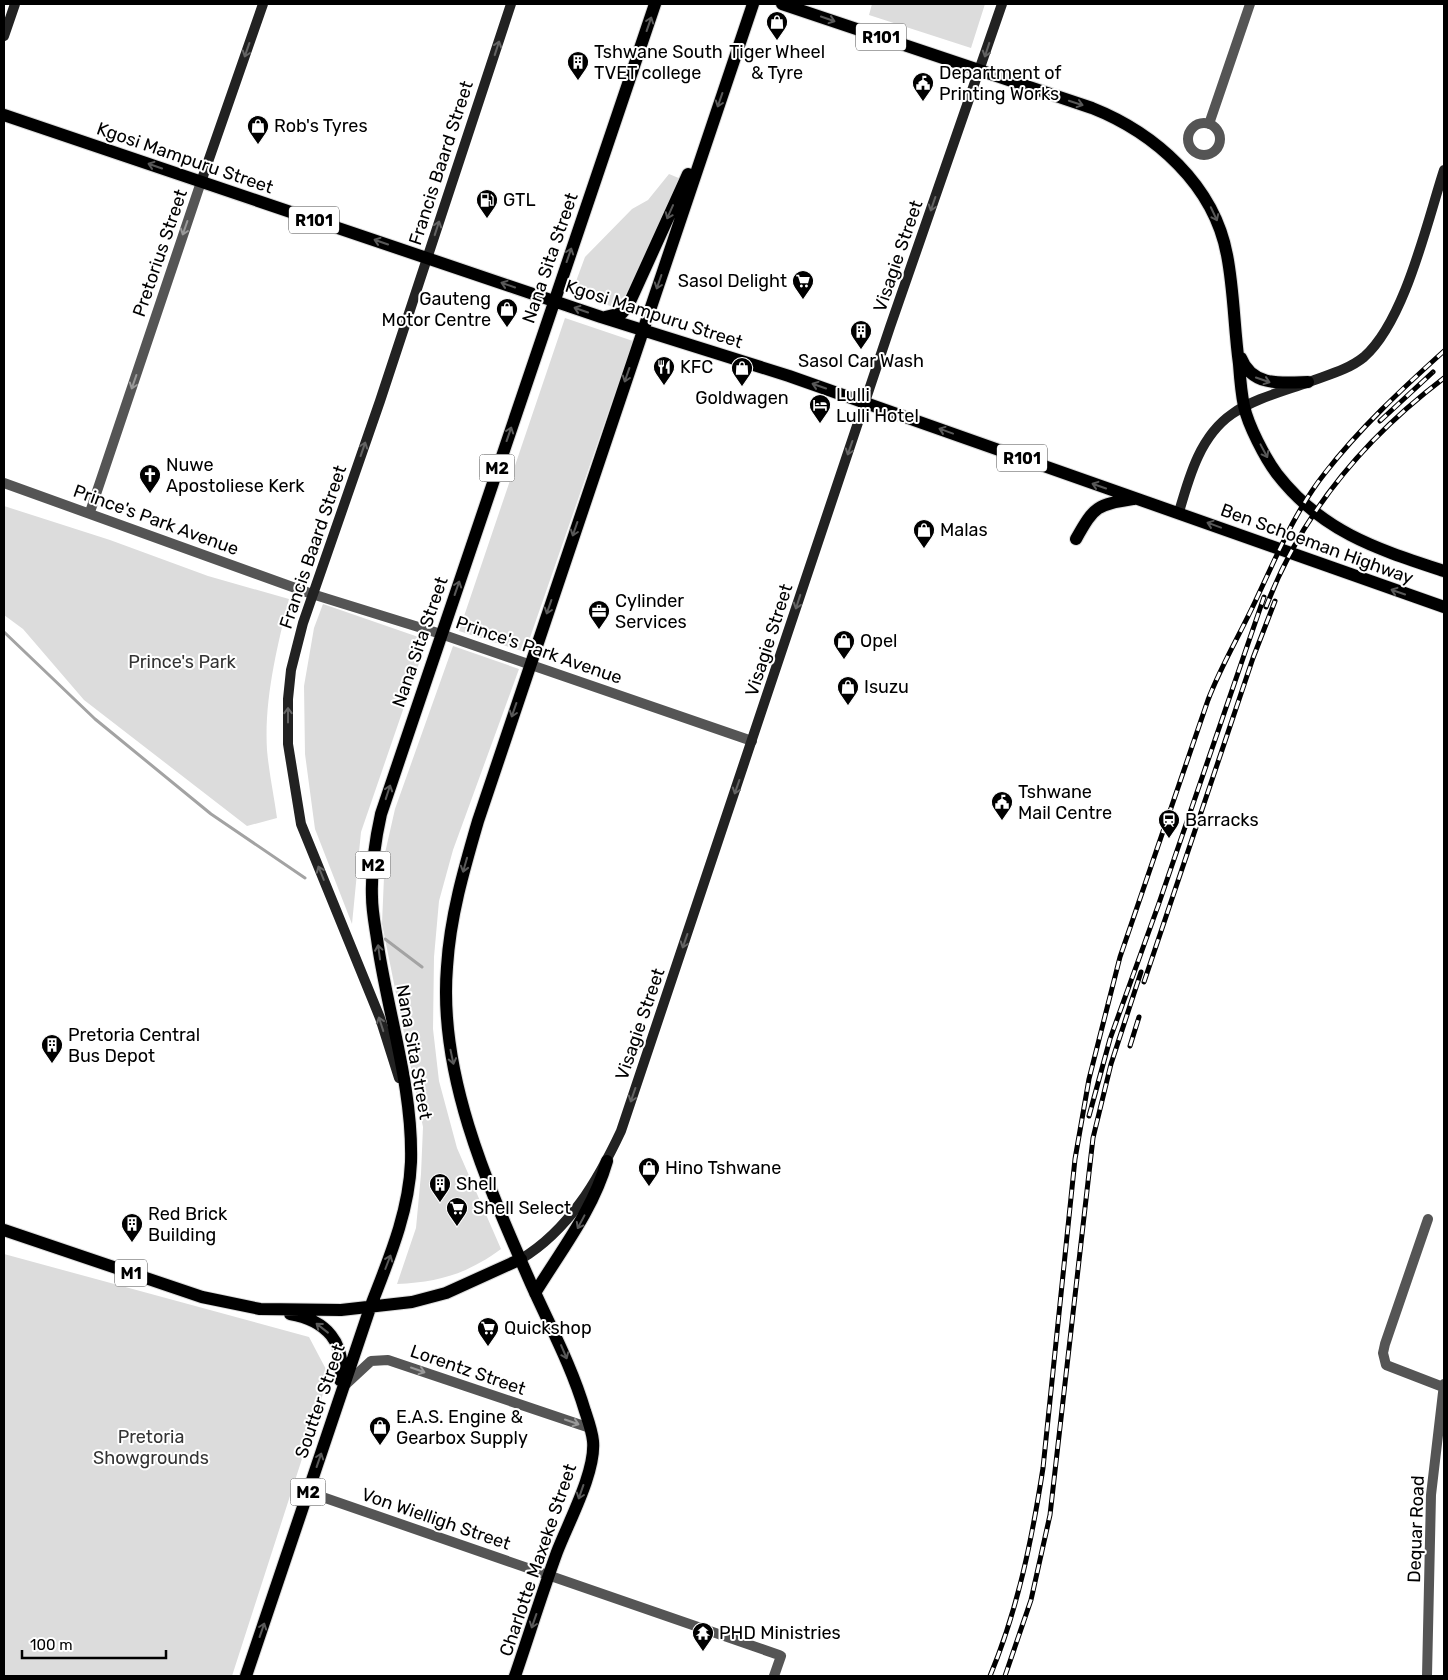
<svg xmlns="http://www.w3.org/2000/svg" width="1448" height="1680" viewBox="0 0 1448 1680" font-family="Rubik,sans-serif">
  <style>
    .green { fill: #dcdcdc }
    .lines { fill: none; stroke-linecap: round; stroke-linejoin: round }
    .stream { stroke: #a3a3a3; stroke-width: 3 }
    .primary-casing { stroke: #dbdbdb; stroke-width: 14 }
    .street { stroke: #555; stroke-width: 10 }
    .secondary { stroke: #222; stroke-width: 10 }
    .primary { stroke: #000; stroke-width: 12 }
    .rail-casing { stroke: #000; stroke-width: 5 }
    .rail { stroke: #fff; stroke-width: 3; stroke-dasharray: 9; stroke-linecap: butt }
    .oneway { stroke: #595959 }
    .oneway2 { stroke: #646464 }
    .oneway3 { stroke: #999 }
    .labels { text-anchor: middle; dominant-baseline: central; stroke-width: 4; stroke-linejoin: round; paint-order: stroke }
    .shield { fill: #fff; stroke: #4c4c4c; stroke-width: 1 }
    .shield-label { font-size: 16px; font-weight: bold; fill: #000 }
    .poi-label { font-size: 18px; fill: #000; stroke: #fff; text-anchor: start }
    .street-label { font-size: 18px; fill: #000; stroke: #fff }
    .park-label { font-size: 18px; fill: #333; stroke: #fff }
  </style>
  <rect width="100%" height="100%" fill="#fff"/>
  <path class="green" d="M872,4h113l-14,44 -102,-33z
    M669,174l12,5 -59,123 -4,5h-5l-35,-13 -3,-10 10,-27 47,-48 16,-9z
    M565,318l68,23 -108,311 -66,-21z
    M4,506l106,34 98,36 81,23c-12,48 -25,101 -22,151 2,23 7,46 10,68l-30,8 -163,-126 -61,-71 -19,-14z
    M323,604l104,36 -66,192 -9,92 -37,-95 -10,-75 -1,-68 10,-58z
    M453,646l66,23 -66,181 -14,51 -5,56 -1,72 6,52 18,67 44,101c-34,25 -62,33 -104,35l19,-56 5,-54 2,-47 -41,-203 3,-71 10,-44z
    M4,1254l305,83 20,38 -97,301h-228z"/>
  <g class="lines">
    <path class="stream" d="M4,632l91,87 116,95 94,64
      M385,939l37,28"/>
    <g class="primary-casing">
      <path id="primary" d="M782,4l310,104c63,25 122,77 135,147 7,36 7,73 12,109 1,14 2,28 5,42 4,19 21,52 33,68 45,58 100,75 167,97
        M4,115l597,202 188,59 655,231
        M605,317l17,-4 6,-7 60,-132
        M1241,358c11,29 41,25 67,24
        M1076,539c19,-34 21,-34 58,-40
        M4,1230l198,67 58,12 81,1 71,-8 34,-9 75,-34
        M535,1293c27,-44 58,-83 72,-132
        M290,1314c36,6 57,29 50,66
        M246,1676l124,-368c18,-47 39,-95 41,-146 2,-73 -22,-144 -33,-216 -2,-16 -6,-33 -6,-49 -1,-28 3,-56 9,-83l274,-810
        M515,1676c14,-41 27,-83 42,-124 11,-29 39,-80 36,-111 -1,-10 -5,-21 -8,-30 -13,-44 -34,-83 -53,-125 -43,-98 -94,-210 -85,-319 3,-50 17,-98 31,-146l275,-817"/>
    </g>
    <path class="street" d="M1188 139a16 16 0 1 1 32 0a16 16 0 1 1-32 0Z
      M1209,124l41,-120
      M4,483l308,111 129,40 311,107
      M90,512l111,-330
      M1428,1219l-43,125 -2,9 3,12 57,22
      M344,1386l27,-25 17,-1 202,68
      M308,1492l471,163 2,1 -7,20
      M1427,1676l4,-181 13,-111"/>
    <path class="secondary" d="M4,36l11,-32
      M201,182l62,-178
      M1179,512c10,-35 21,-76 53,-98 21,-15 52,-23 77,-32 18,-7 39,-12 55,-25 41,-36 63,-135 80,-187
      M399,1078l-19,-60 -79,-194 -13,-80v-45l3,-29 12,-47 77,-222 131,-397
      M521,1259c48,-29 77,-79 100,-128l269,-804 112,-323"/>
    <use href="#primary" class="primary"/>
    <g class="rail-casing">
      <path id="rail" d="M1380,421l53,-49
        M1266,607c35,-93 99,-169 178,-229
        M1144,982l109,-324 22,-57
        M1130,1046l9,-29
        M1089,1116l21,-77 48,-133 106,-309
        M990,1676c28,-67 42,-137 53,-208l32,-309 14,-80 31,-122 88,-257c13,-34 31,-64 46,-96 21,-44 40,-92 71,-131 35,-45 77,-84 119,-122
        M1005,1676l26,-76 19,-85 43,-377 18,-74 30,-92"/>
    </g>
    <use href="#rail" class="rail"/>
  </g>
  <defs><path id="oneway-shaft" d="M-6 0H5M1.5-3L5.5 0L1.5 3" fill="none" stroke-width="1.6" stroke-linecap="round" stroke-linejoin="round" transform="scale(1.25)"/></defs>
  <g class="oneway">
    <use href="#oneway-shaft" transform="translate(828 19) rotate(19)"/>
    <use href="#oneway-shaft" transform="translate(649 24) rotate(-71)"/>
    <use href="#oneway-shaft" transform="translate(720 100) rotate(109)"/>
    <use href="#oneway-shaft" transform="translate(1076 103) rotate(18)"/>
    <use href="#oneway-shaft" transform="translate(155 166) rotate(-161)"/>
    <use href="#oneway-shaft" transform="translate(670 212) rotate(114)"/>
    <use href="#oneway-shaft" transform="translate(1214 214) rotate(65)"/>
    <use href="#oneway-shaft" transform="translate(381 242) rotate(-161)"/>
    <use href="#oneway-shaft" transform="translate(569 255) rotate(-71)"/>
    <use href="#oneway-shaft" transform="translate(659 282) rotate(109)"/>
    <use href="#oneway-shaft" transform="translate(508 285) rotate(-161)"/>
    <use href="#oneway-shaft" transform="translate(581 310) rotate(-161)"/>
    <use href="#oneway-shaft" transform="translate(627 375) rotate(109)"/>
    <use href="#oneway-shaft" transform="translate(1263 380) rotate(19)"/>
    <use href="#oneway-shaft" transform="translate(819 386) rotate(-161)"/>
    <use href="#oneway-shaft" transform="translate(946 431) rotate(-160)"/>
    <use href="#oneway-shaft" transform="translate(509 434) rotate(-71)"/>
    <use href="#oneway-shaft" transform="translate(1264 451) rotate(62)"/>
    <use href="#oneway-shaft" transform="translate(1099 486) rotate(-161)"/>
    <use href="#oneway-shaft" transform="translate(1214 525) rotate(-160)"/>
    <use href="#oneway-shaft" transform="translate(575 529) rotate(109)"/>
    <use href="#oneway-shaft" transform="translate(457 588) rotate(-71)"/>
    <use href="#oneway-shaft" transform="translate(1398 592) rotate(-161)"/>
    <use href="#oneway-shaft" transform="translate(549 607) rotate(109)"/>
    <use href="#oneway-shaft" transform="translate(514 710) rotate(109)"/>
    <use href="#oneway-shaft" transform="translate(388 792) rotate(-72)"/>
    <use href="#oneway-shaft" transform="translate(465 865) rotate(106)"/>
    <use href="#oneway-shaft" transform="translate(379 952) rotate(-98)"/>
    <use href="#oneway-shaft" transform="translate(452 1057) rotate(78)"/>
    <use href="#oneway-shaft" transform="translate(581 1222) rotate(118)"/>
    <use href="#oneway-shaft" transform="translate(388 1262) rotate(-69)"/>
    <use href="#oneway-shaft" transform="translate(322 1328) rotate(-142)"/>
    <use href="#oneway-shaft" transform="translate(564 1352) rotate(67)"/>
    <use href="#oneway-shaft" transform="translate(319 1460) rotate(-71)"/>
    <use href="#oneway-shaft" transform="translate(581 1492) rotate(109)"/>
    <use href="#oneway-shaft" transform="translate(534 1621) rotate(109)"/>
    <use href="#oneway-shaft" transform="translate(262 1630) rotate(-71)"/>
  </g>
  <g class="oneway2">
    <use href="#oneway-shaft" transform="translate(497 48) rotate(-72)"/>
    <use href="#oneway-shaft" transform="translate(247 50) rotate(109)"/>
    <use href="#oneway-shaft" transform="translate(987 50) rotate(108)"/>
    <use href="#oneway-shaft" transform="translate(933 204) rotate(109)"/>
    <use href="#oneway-shaft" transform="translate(437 228) rotate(-72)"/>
    <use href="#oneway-shaft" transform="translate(850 448) rotate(109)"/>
    <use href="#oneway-shaft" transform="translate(363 449) rotate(-71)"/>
    <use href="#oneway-shaft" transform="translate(798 602) rotate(108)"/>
    <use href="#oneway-shaft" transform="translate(288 715) rotate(-90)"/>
    <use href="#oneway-shaft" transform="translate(737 787) rotate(109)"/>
    <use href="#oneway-shaft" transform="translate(321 873) rotate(-112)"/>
    <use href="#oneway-shaft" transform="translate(685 941) rotate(109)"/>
    <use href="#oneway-shaft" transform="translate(381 1024) rotate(-108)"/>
    <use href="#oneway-shaft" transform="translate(633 1095) rotate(109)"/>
  </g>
  <g class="oneway3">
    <use href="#oneway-shaft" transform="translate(185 228) rotate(109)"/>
    <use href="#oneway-shaft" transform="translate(134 382) rotate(109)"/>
    <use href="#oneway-shaft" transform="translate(418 1370) rotate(19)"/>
    <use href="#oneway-shaft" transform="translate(572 1422) rotate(19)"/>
  </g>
  <defs>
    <g id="shop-pin" transform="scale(1.125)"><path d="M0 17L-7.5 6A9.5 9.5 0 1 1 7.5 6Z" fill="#000" stroke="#fff"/><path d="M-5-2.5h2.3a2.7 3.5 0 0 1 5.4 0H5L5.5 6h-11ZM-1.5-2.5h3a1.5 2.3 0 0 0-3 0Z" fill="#fff"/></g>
    <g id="building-pin" transform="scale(1.125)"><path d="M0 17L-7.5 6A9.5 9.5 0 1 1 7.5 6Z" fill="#000" stroke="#fff"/><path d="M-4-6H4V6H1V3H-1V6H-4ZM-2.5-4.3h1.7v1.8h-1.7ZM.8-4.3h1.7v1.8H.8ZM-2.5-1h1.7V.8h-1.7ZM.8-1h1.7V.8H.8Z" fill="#fff"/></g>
    <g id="civic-pin" transform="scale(1.125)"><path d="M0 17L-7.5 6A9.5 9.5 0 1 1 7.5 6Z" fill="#000" stroke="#fff"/><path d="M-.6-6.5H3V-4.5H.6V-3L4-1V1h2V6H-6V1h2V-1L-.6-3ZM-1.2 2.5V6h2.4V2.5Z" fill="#fff"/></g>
    <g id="fuel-pin" transform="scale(1.125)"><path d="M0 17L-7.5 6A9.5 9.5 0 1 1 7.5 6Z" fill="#000" stroke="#fff"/><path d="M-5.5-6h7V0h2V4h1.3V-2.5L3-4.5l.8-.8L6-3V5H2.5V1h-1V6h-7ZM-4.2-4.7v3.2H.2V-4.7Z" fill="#fff"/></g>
    <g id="supermarket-pin" transform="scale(1.125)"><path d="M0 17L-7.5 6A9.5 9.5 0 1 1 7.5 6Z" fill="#000" stroke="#fff"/><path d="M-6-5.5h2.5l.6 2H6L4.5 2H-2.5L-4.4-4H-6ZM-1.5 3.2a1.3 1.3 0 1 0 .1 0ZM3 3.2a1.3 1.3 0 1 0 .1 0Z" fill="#fff"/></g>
    <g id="restaurant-pin" transform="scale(1.125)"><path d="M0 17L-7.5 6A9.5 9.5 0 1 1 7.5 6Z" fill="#000" stroke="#fff"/><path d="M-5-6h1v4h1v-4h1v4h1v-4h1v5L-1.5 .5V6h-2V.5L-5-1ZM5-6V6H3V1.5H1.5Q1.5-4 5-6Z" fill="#fff"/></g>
    <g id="hotel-pin" transform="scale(1.125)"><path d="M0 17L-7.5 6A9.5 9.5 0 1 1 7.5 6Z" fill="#000" stroke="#fff"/><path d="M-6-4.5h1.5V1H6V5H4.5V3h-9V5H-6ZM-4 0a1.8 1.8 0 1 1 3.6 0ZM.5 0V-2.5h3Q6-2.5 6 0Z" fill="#fff"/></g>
    <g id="church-pin" transform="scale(1.125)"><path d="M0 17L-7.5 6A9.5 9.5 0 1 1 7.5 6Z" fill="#000" stroke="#fff"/><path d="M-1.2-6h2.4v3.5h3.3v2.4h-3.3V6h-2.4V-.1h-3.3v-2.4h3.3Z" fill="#fff"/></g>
    <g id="office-pin" transform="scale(1.125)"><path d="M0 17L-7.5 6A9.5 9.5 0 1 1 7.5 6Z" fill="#000" stroke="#fff"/><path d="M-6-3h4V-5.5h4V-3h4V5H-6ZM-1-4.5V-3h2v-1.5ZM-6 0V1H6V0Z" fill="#fff"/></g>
    <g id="station-pin" transform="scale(1.125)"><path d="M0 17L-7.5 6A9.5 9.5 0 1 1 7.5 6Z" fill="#000" stroke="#fff"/><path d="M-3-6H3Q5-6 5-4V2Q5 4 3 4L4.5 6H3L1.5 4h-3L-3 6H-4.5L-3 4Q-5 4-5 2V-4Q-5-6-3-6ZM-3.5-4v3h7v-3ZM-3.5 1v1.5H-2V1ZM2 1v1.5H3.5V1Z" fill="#fff"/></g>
    <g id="temple-pin" transform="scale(1.125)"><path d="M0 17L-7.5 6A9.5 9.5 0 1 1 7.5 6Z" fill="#000" stroke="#fff"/><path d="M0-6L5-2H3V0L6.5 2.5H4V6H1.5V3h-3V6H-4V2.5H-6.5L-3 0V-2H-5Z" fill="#fff"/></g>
  </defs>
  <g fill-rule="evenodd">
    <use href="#shop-pin" x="777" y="22"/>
    <use href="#building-pin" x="578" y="62"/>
    <use href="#civic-pin" x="923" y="83"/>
    <use href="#shop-pin" x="258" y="126"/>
    <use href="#fuel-pin" x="487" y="200"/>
    <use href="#supermarket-pin" x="803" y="281"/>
    <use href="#shop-pin" x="507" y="309"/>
    <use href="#building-pin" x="861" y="331"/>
    <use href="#restaurant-pin" x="664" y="367"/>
    <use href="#shop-pin" x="742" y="368"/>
    <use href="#hotel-pin" x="820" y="405"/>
    <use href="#church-pin" x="150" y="475"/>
    <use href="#shop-pin" x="924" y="530"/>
    <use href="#office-pin" x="599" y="611"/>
    <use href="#shop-pin" x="844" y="641"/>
    <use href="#shop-pin" x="848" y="687"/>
    <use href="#civic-pin" x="1002" y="802"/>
    <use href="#station-pin" x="1169" y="820"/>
    <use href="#building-pin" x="52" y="1045"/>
    <use href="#shop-pin" x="649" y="1168"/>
    <use href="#building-pin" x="440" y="1184"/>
    <use href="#supermarket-pin" x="457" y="1208"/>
    <use href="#building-pin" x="132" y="1224"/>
    <use href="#supermarket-pin" x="488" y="1328"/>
    <use href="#shop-pin" x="380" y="1427"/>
    <use href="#temple-pin" x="703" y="1633"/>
  </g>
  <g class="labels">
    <g class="shield">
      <rect x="856" y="23.5" width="50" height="27" rx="4"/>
      <rect x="289" y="206.5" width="50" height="27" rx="4"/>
      <rect x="997" y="444.5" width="50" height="27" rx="4"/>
      <rect x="479.5" y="454.5" width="35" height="27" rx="4"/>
      <rect x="355.5" y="851.5" width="35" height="27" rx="4"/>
      <rect x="115" y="1259.5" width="32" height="27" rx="4"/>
      <rect x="290.5" y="1478.5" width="35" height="27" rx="4"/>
    </g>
    <g class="shield-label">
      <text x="881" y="37">R101</text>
      <text x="314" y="220">R101</text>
      <text x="1022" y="458">R101</text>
      <text x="497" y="468">M2</text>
      <text x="373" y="865">M2</text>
      <text x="131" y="1273">M1</text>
      <text x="308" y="1492">M2</text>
    </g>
    <g class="poi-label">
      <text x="594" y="52">Tshwane South<tspan x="594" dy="21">TVET college</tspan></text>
      <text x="777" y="52" text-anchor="middle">Tiger Wheel<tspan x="777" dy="21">&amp; Tyre</tspan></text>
      <text x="939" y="73">Department of<tspan x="939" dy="21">Printing Works</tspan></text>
      <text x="274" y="126">Rob's Tyres</text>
      <text x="503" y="200">GTL</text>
      <text x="787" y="281" text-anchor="end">Sasol Delight</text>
      <text x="491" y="299" text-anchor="end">Gauteng<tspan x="491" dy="21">Motor Centre</tspan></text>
      <text x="861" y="361" text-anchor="middle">Sasol Car Wash</text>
      <text x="680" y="367">KFC</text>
      <text x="836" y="395">Lulli<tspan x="836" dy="21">Lulli Hotel</tspan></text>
      <text x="742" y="398" text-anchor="middle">Goldwagen</text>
      <text x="166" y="465">Nuwe<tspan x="166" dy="21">Apostoliese Kerk</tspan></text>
      <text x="940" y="530">Malas</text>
      <text x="615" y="601">Cylinder<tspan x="615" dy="21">Services</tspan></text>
      <text x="860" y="641">Opel</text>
      <text x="864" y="687">Isuzu</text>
      <text x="1018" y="792">Tshwane<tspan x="1018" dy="21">Mail Centre</tspan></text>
      <text x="1185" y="820">Barracks</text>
      <text x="68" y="1035">Pretoria Central<tspan x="68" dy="21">Bus Depot</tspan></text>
      <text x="665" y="1168">Hino Tshwane</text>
      <text x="456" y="1184">Shell</text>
      <text x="473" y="1208">Shell Select</text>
      <text x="148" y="1214">Red Brick<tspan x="148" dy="21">Building</tspan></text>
      <text x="504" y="1328">Quickshop</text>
      <text x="396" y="1417">E.A.S. Engine &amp;<tspan x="396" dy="21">Gearbox Supply</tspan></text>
      <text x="719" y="1633">PHD Ministries</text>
    </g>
    <g class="street-label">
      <text transform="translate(185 158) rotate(19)">Kgosi Mampuru Street</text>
      <text transform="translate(441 163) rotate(-72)">Francis Baard Street</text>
      <text transform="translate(160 253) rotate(-71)">Pretorius Street</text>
      <text transform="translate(898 256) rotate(-71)">Visagie Street</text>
      <text transform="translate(550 258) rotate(-71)">Nana Sita Street</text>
      <text transform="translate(654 314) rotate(18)">Kgosi Mampuru Street</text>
      <text transform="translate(156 520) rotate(20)">Prince's Park Avenue</text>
      <text transform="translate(1317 544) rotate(20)">Ben Schoeman Highway</text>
      <text transform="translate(313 547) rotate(-71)">Francis Baard Street</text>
      <text transform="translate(769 640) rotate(-72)">Visagie Street</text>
      <text transform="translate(420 642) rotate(-71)">Nana Sita Street</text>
      <text transform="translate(539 650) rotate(19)">Prince's Park Avenue</text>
      <text transform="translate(640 1024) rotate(-71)">Visagie Street</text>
      <text transform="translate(414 1052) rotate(80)">Nana Sita Street</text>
      <text transform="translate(468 1370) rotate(19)">Lorentz Street</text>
      <text transform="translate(320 1401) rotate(-71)">Soutter Street</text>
      <text transform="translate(436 1519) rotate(19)">Von Wielligh Street</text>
      <text transform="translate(1416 1529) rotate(-88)">Dequar Road</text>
      <text transform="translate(538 1560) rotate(-71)">Charlotte Maxeke Street</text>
    </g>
    <g class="park-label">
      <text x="182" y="662">Prince's Park</text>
      <text x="151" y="1437">Pretoria<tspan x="151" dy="21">Showgrounds</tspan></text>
    </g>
  </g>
  <rect width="1448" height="1680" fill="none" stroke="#000000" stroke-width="10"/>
  <path d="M22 1650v8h144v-8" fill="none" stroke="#000000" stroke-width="2.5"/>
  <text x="30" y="1650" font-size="15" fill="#000000" stroke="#ffffff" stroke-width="4" paint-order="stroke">100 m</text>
</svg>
